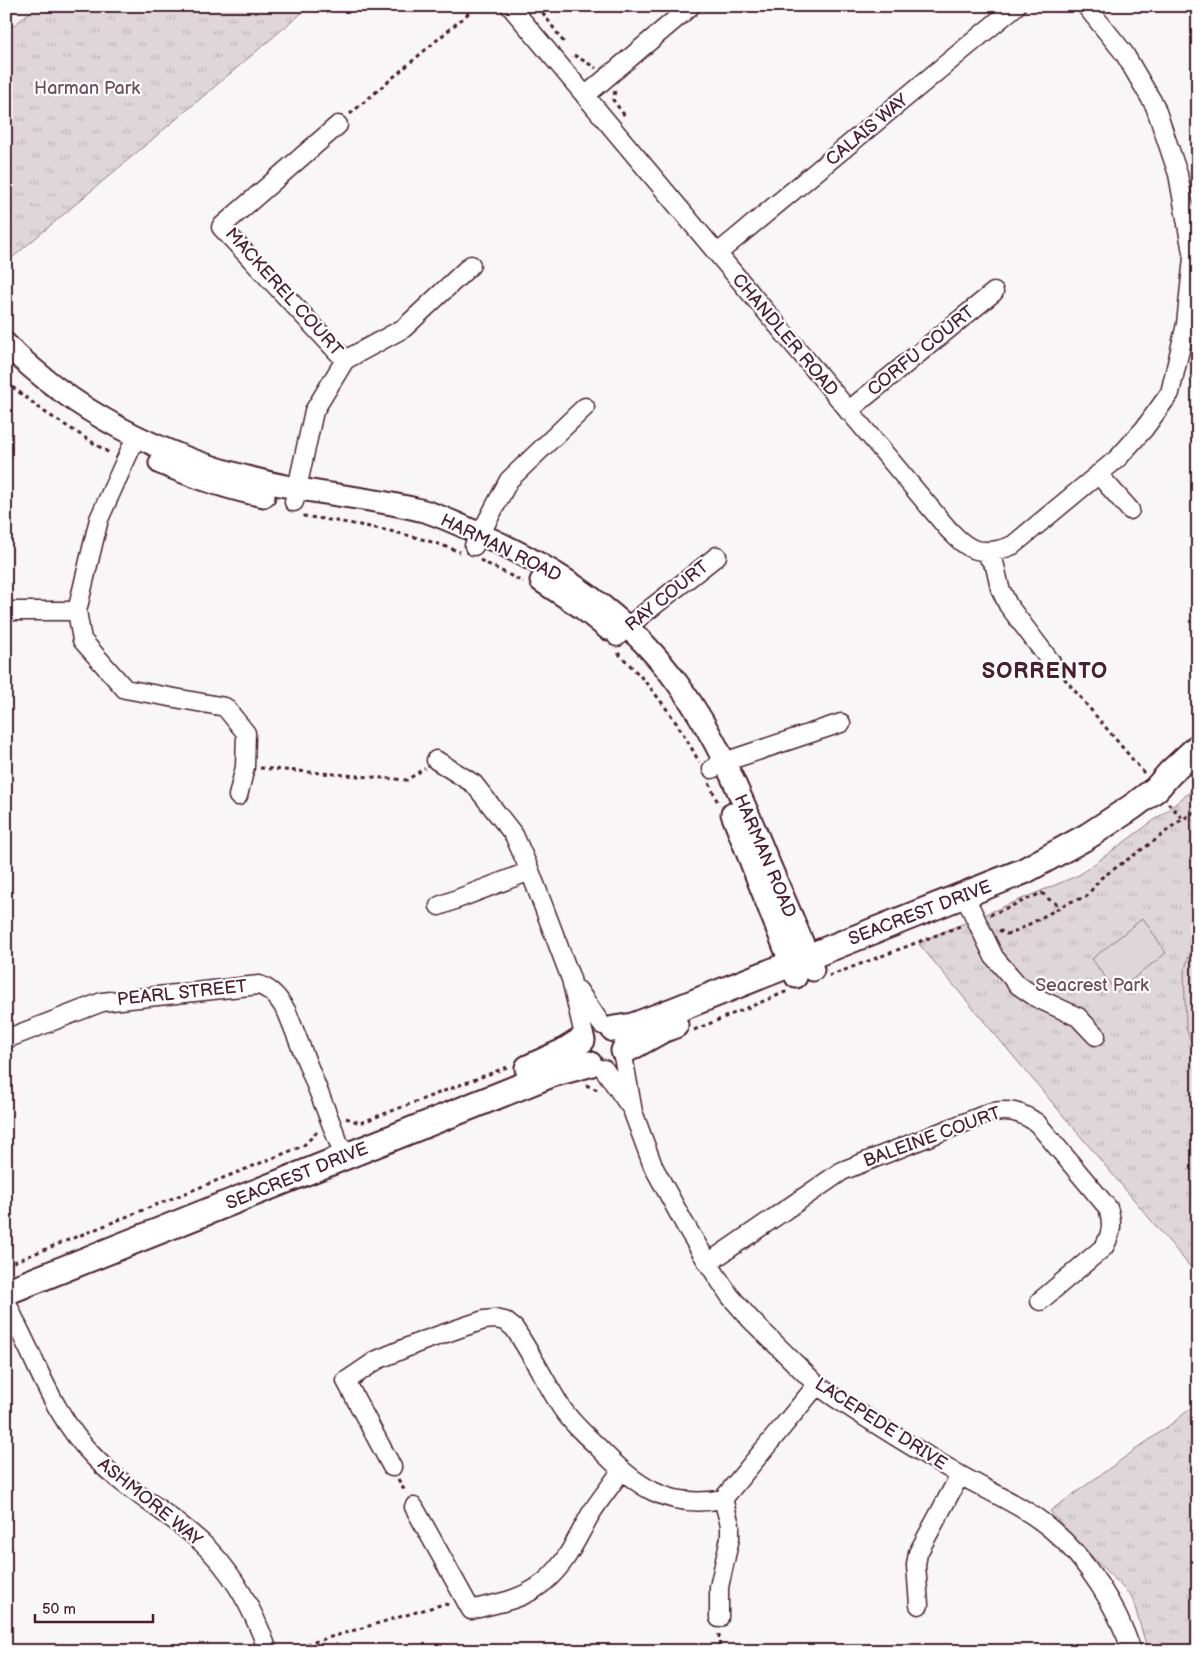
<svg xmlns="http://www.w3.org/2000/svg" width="1204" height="1657" viewBox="0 0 1204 1657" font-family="'Balsamiq Sans',sans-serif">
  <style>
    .park { fill: url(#park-tufts); stroke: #947a82 }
    .pitch { fill: #ded6d9; stroke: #947a82 }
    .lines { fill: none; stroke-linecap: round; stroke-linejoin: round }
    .minor-casing { stroke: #4a1f2b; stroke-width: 21 }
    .tertiary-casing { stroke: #4a1f2b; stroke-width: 25 }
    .secondary-casing { stroke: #4a1f2b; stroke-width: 29 }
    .path { stroke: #4a1f2b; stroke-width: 3; stroke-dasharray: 4 4; stroke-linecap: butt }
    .minor { stroke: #fff; stroke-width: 18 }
    .tertiary { stroke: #fff; stroke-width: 21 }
    .secondary { stroke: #fff; stroke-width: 25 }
    .labels { text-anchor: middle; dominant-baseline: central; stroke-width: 4.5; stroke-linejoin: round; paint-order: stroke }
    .park-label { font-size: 18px; fill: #6f4d56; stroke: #fff }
    .street-label { font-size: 18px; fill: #4a1f2b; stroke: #fff }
    .district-label { font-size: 22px; font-weight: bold; letter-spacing: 1px; fill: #4a1f2b; stroke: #fff }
  </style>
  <defs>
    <pattern id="park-tufts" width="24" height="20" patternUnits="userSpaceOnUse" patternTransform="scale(1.25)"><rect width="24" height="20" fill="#ded6d9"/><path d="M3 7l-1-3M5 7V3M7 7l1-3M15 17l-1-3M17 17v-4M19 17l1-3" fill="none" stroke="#c0b7ba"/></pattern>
  </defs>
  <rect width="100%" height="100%" fill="#f8f6f7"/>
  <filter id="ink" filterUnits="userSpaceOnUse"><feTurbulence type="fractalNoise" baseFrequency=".02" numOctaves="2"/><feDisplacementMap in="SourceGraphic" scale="10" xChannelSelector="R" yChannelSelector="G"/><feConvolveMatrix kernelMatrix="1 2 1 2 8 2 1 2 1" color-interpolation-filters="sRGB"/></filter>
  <g filter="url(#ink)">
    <path class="park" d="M37,6h273l-304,257v-231z
      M1198,785v491l-279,-332 12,-7 148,-62 89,-65z
      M1198,1402v249h-50l-16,-54 -62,-63 -20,-23 124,-89z"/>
    <path class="pitch" d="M1143,918l23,35 -50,39 -24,-33z
      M1198,927v133l-12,-32 -2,-56z"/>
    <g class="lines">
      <g class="minor-casing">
        <path id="minor" d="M510,6l438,523c5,5 11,12 18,16 12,10 34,6 47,0l105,-87 26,-29 26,-36 16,-69 7,-66 -15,-84 -23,-68 -31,-53 -38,-47
          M585,96l106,-90
          M338,125l-117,102 124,133
          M718,253l298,-247
          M848,411l146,-119
          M136,437l-37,82 -22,92 5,29 43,49 100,18 21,26 -1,34 -7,29
          M1098,474l32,36
          M294,502l20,-91 31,-51 59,-32 67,-63
          M474,546l35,-66 76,-73
          M984,551l11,15 5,22 8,17 43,57
          M6,611h71
          M617,637l10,-10 90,-71
          M436,760l38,24 40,51 16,36 41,108 13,56
          M712,769l12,-7 117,-39
          M439,906l91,-35
          M970,907l24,50 24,28 19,13 41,19 18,19
          M578,990l24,35
          M6,1039l96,-37 157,-17c14,5 20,14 28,27l57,144
          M623,1056l10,56 20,54 31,57 24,40 22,33 21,24 66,65 17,12c41,27 83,53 126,78 30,17 64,31 91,54 37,31 65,77 81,122
          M604,1069l25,36
          M708,1263l134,-92 147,-58c19,-5 32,-1 48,10l71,85c5,15 4,25 -4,39l-64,54
          M6,1300c7,18 16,35 24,52 17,38 35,76 65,106 32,33 72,53 106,84 32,29 53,69 67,109
          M392,1467l-46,-86 31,-21 43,-18 43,-15 21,-7 11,-1 10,2 9,7c17,25 31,53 47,79 10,15 23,27 36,39 37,39 70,64 126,53
          M414,1507l57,103c22,-6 46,-9 65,-22 27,-17 39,-46 54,-73 9,-15 21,-29 31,-44
          M919,1605l-3,-40 2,-12 42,-78
          M719,1618v-31l11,-49v-13l-7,-26 94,-114"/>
      </g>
      <g class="tertiary-casing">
        <path id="tertiary" d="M6,344c79,79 181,123 289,144 42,8 88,12 129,23 24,7 48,20 71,30 71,33 137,79 183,143 38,51 63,112 87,170 16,39 34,77 48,116
          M160,463c34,14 67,26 104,33
          M541,581l41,27 26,21
          M732,814l64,163"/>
      </g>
      <g class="secondary-casing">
        <path id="secondary" d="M614,1029l19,-3 42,-16 349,-139 64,-35 44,-29 24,-18 14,-16 28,-26
          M624,1051l38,-21 13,-5
          M528,1068l35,-16 19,-12
          M6,1292l546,-218 37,-10"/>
      </g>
      <path class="path" d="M538,6l27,38
        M574,55l22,13
        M615,91l-2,9 12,16
        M350,114l127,-108
        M6,382l40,31 65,41
        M303,516c53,8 107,16 157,36
        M480,560l43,22
        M618,653c33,32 60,68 81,109
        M1059,672l85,101
        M260,768l147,12 18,-12
        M709,783l10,22
        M1168,803l15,16
        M990,915l52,-22 9,8 10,5
        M999,930l7,4 7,-1 57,-31 16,-5 15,-19 56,-39 18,-15 23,-14
        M829,976l134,-51
        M694,1030l94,-39
        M586,1085l12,5
        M346,1118l14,5 150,-57
        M6,1265l297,-119 14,-14
        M398,1479l8,14
        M719,1634l1,17
        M283,1651l161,-47 6,1"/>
      <use href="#minor" class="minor"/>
      <use href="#tertiary" class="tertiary"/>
      <use href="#secondary" class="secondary"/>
    </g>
  </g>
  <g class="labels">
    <g class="park-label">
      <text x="87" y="88">Harman Park</text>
      <text x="1092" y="985">Seacrest Park</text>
    </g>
    <g class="street-label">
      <text transform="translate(867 130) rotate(-40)">CALAIS WAY</text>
      <text transform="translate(284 292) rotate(48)">MACKEREL COURT</text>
      <text transform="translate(785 335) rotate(50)">CHANDLER ROAD</text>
      <text transform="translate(921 351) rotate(-39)">CORFU COURT</text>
      <text transform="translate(501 548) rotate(26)">HARMAN ROAD</text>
      <text transform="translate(667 596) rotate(-39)">RAY COURT</text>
      <text transform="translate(765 856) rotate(67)">HARMAN ROAD</text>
      <text transform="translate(920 913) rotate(-21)">SEACREST DRIVE</text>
      <text transform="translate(182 993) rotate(-6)">PEARL STREET</text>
      <text transform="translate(932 1137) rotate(-20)">BALEINE COURT</text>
      <text transform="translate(297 1176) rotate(-22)">SEACREST DRIVE</text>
      <text transform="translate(881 1424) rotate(33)">LACEPEDE DRIVE</text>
      <text transform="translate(150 1502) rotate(39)">ASHMORE WAY</text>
    </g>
    <g class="district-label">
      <text x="1045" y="671">SORRENTO</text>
    </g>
  </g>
  <rect width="1204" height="1657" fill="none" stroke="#fff" stroke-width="25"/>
  <rect x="12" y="12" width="1179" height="1632" fill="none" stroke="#4a1f2b" stroke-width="2" filter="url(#ink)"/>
  <path d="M35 1614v8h118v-8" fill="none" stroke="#4a1f2b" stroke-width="2.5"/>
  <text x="42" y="1614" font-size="15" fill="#4a1f2b" stroke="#ffffff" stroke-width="4" paint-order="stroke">50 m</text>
</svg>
